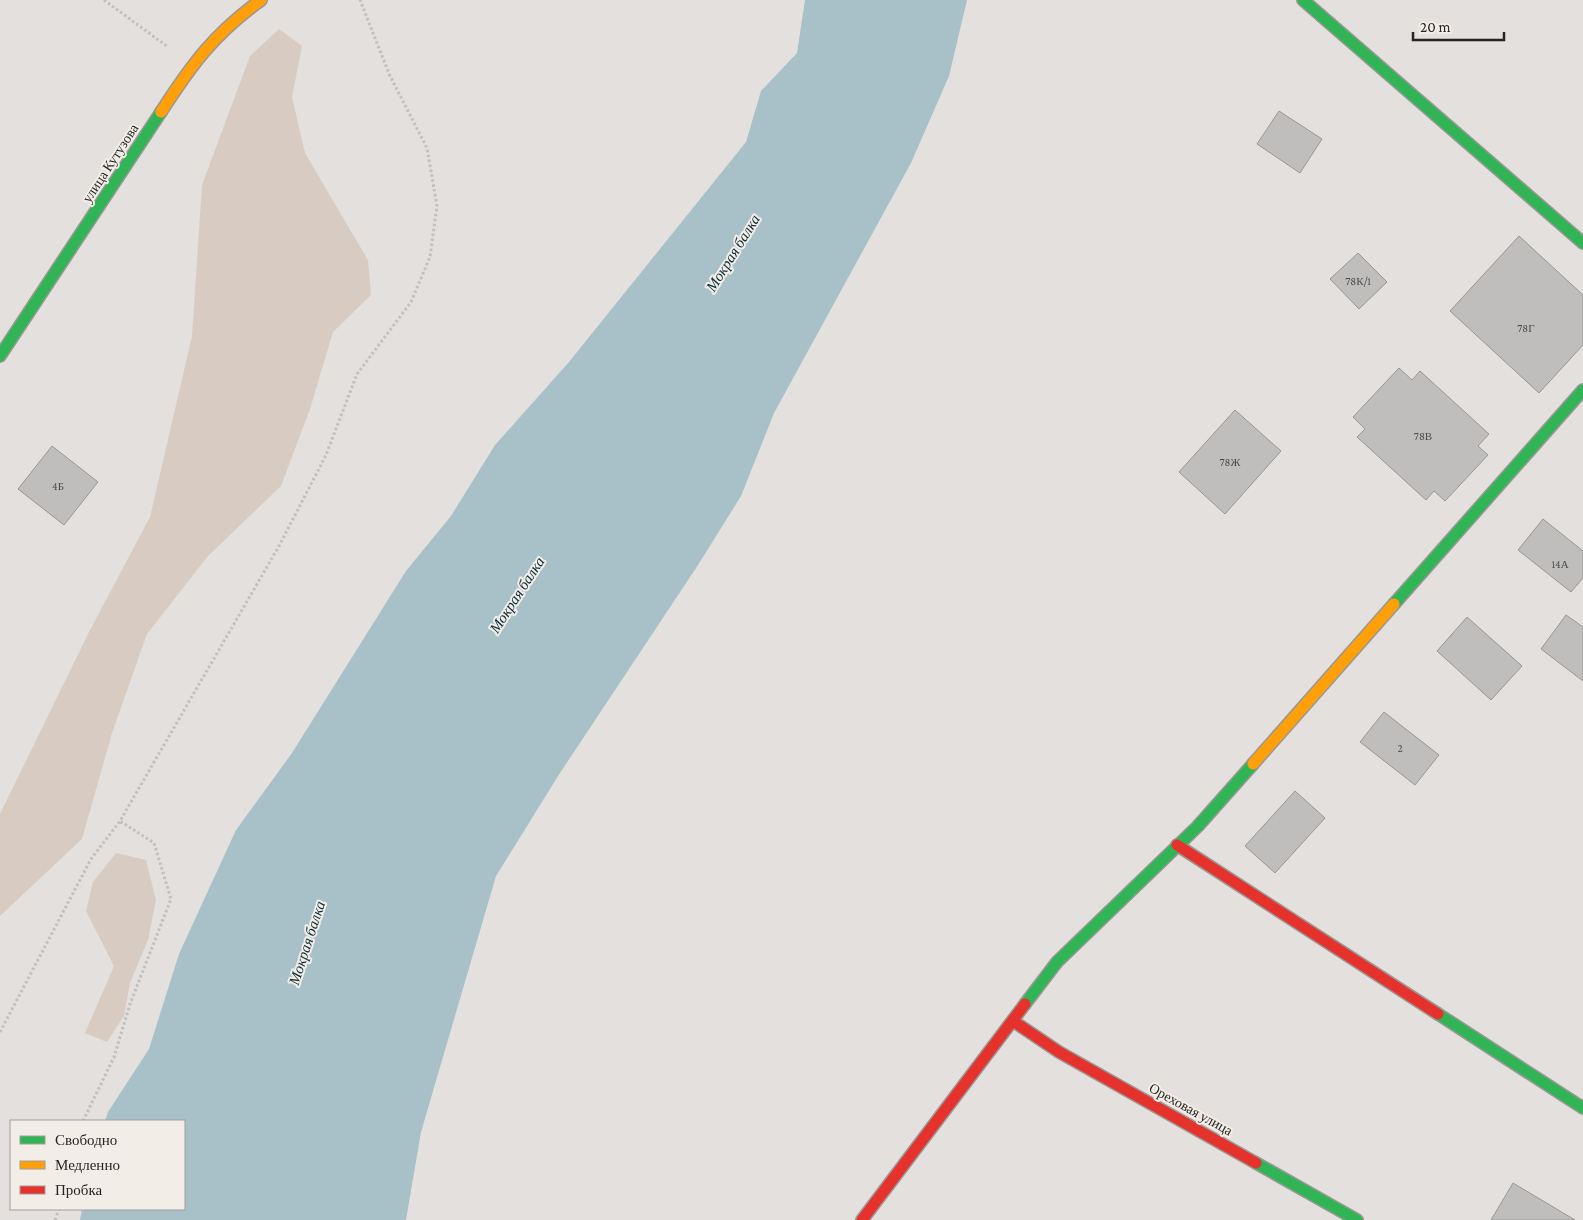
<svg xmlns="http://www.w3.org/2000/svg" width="1583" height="1220" viewBox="0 0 1583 1220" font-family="'Crimson Pro',serif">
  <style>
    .green { fill: #d8ccc2 }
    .water { fill: #a8c0c8 }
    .building { fill: #c0bebc; stroke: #999694 }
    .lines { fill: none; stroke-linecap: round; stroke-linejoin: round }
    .fast-casing { stroke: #9a9896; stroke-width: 14 }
    .slow-casing { stroke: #9a9896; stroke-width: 14 }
    .jam-casing { stroke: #9a9896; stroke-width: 14 }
    .path { stroke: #c1c0bf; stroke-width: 3; stroke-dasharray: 2.5 2.5; stroke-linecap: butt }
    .fast { stroke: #30b455; stroke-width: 11 }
    .slow { stroke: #ff9f0a; stroke-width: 11 }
    .jam { stroke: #e5322d; stroke-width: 11 }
    .labels { text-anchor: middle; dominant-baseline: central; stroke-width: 4; stroke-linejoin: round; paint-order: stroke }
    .number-label { font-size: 11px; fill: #4d4b49 }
    .street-label { font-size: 14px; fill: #272523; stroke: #f3ede8 }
    .water-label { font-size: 15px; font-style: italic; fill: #0b2e39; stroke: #f3ede8 }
  </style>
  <rect width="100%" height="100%" fill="#e3e0dd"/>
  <path class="green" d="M279,29l23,17 -10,51 13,56 63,107 3,35 -38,37 -23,77 -29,77 -73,70 -61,78 -35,99 -30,106 -82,77v-102l89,-182 61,-115 42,-181 10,-151 48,-129z
    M116,853l30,7 10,40 -8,40 -18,43 -6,33 -17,26 -22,-9 29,-67 -28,-55 7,-29z"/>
  <path class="water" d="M805,0h162l-18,76 -38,87 -137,250 -33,83 -43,69 -140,211 -62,100 -75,256 -15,88h-326l2,-11h102v-88h-79l3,-9 41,-63 30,-95 57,-124 56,-77 114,-182 45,-55 44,-71 74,-83 177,-220 15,-51 36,-38z"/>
  <path class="building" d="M1279,111l43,28 -22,34 -43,-29z
    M1519,236l64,59v50l-44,48 -89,-82z
    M1358,253l29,29 -28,27 -29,-30z
    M1399,368l13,12 8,-9 69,63 -11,12 10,9 -43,46 -11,-10 -8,9 -69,-63 8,-8 -12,-12z
    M1235,410l46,41 -56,63 -46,-42z
    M52,446l46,36 -34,43 -46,-36z
    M1543,519l40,32v27l-12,14 -53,-42z
    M1566,615l17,12v54l-42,-32z
    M1467,617l55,49 -31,34 -54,-49z
    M1384,712l55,43 -24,30 -55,-43z
    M1295,791l30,27 -50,55 -30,-27z
    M1513,1183l62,37h-84z"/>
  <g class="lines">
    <g class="fast-casing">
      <path id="fast" d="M1303,0l280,243
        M0,356l161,-244
        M1394,604l189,-214
        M1025,1004l32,-42 141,-136 55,-62
        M1438,1014l145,94
        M1256,1163l101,57"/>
    </g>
    <g class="slow-casing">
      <path id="slow" d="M161,112c31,-48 53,-78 100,-112
        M1253,764l141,-160"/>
    </g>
    <g class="jam-casing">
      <path id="jam" d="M1177,845l261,169
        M1013,1021l46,31 197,111
        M862,1220l163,-216"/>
    </g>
    <path class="path" d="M104,0l64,47
      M0,1032l91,-173 29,-38 159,-275 47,-91 31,-81 54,-72 19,-45 7,-51 -10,-58 -37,-72 -30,-76
      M83,1121l31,-64 16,-53 41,-105 -17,-56 -34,-22
      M55,1220l4,-11"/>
    <use href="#fast" class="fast"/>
    <use href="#slow" class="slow"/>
    <use href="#jam" class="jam"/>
  </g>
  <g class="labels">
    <g class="number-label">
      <text x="1358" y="281">78К/1</text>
      <text x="1526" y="328">78Г</text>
      <text x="1423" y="436">78В</text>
      <text x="1230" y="462">78Ж</text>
      <text x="58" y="486">4Б</text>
      <text x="1560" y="564">14А</text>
      <text x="1400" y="748">2</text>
    </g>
    <g class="street-label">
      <text transform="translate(110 163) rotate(-57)">улица Кутузова</text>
      <text transform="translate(1191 1109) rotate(29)">Ореховая улица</text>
    </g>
    <g class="water-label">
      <text transform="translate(733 253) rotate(-58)">Мокрая балка</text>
      <text transform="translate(517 595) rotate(-57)">Мокрая балка</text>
      <text transform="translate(307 943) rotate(-72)">Мокрая балка</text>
    </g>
  </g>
  <rect x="10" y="1120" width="175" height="90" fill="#f3ede8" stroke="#a19d99"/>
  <rect x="20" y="1136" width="25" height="8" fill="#30b455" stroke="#a19d99"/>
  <text x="55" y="1145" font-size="15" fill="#272523">Свободно</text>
  <rect x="20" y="1161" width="25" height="8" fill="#ff9f0a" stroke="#a19d99"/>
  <text x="55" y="1170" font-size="15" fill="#272523">Медленно</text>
  <rect x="20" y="1186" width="25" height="8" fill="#e5322d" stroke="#a19d99"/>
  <text x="55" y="1195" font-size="15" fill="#272523">Пробка</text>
  <path d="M1413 32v8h91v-8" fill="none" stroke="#272523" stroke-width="2.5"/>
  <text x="1420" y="32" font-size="15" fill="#272523" stroke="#f3ede8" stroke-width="4" paint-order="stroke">20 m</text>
</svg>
